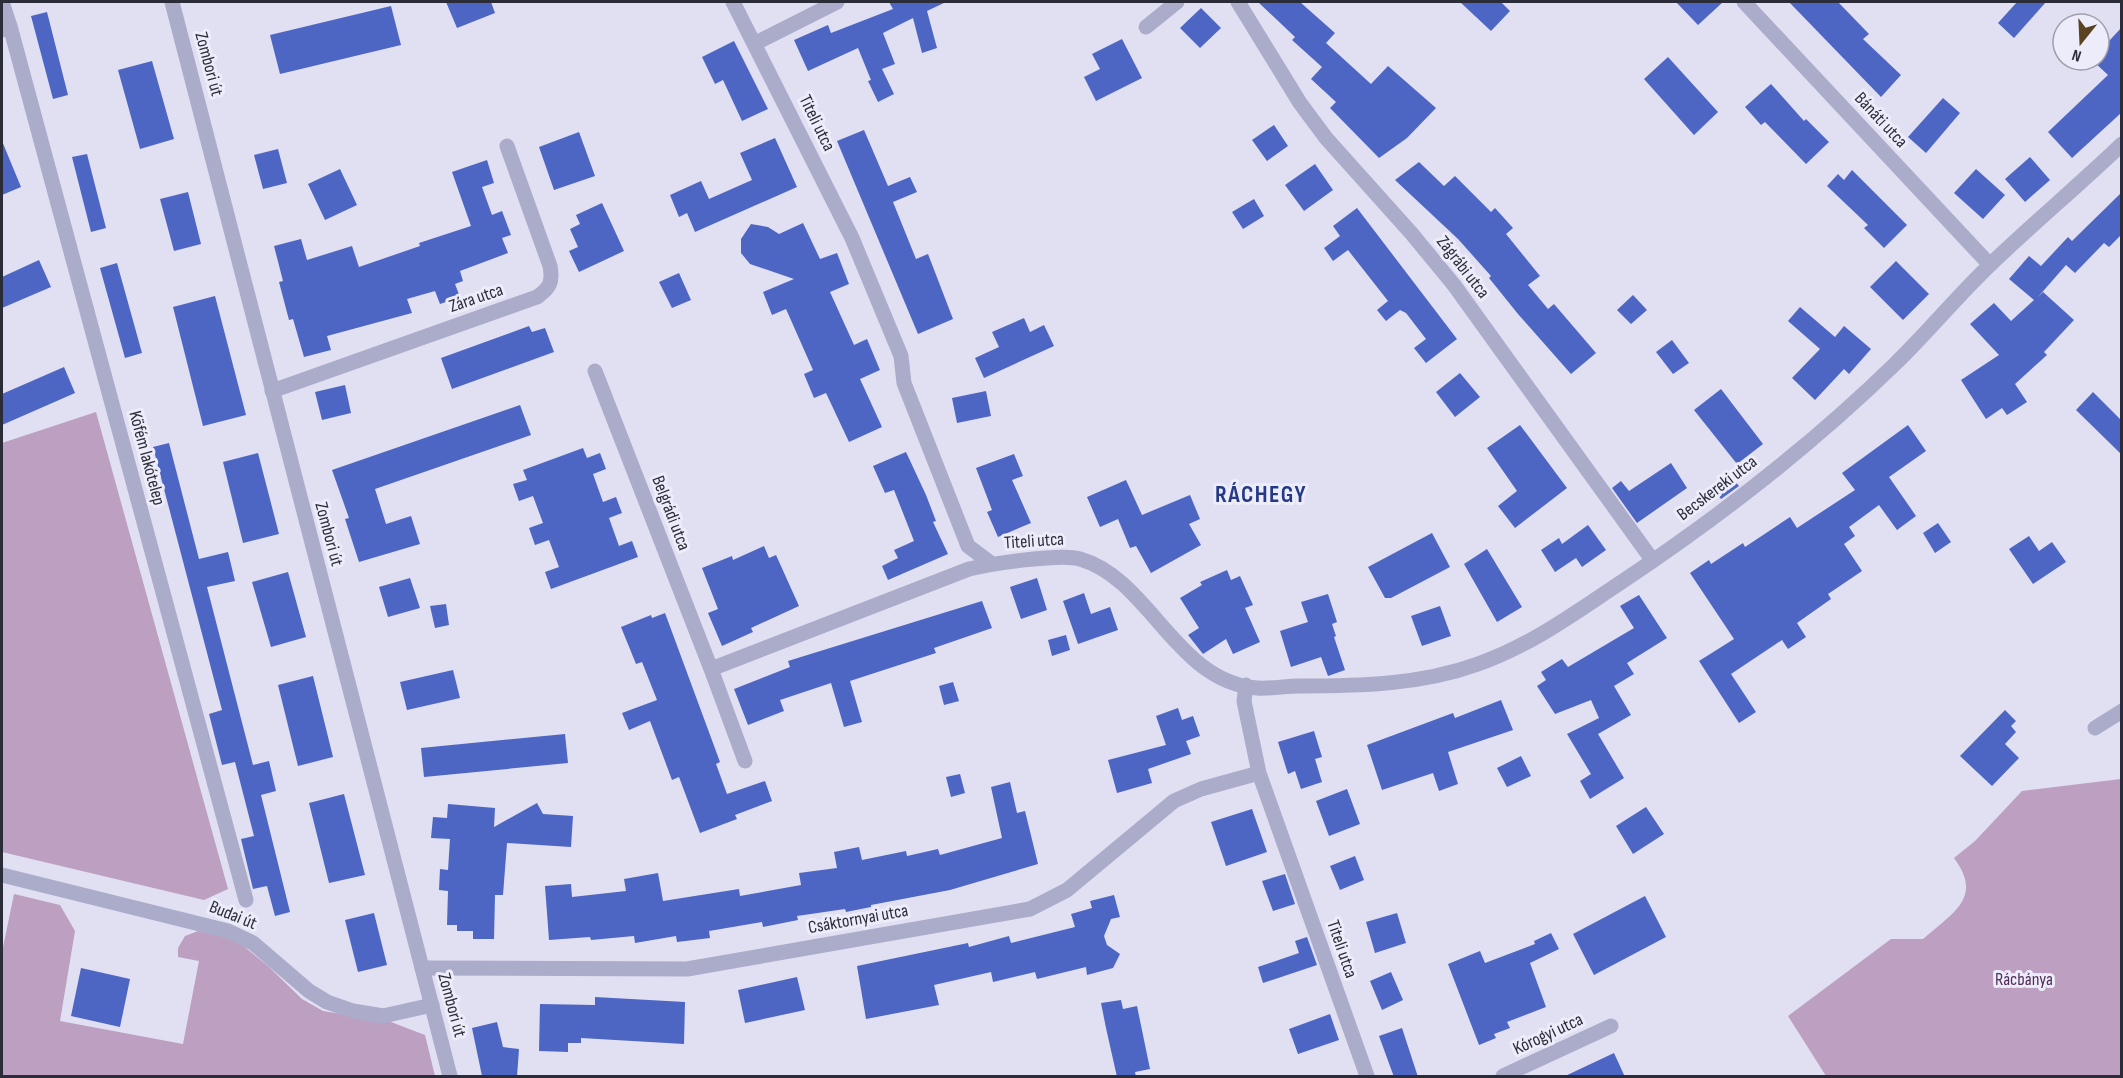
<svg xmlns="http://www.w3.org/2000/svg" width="2123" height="1078" viewBox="0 0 2123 1078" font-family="'Sofia Sans Condensed',sans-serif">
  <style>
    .green { fill: #bd9fc1 }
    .building { fill: #4d66c3 }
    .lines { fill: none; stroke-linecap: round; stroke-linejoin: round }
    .minor { stroke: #ababca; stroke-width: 15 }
    .tertiary { stroke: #ababca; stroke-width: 15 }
    .labels { text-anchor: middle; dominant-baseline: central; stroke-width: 6; stroke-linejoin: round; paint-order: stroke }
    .street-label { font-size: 18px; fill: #2a2c38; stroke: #edecfa }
    .park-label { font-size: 18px; fill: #532e56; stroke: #edecfa }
    .district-label { font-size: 24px; font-weight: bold; letter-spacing: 1.5px; fill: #253a85; stroke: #edecfa }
  </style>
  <rect width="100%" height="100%" fill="#e1dff2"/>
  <path class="green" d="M96,412l132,477 -24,11 -202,-48v-409z
    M2121,779v297h-295l-38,-60 103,-77h32c29,-26 61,-41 31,-81l21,-17 47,-50z
    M14,894l46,11 15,26 -15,90 123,23 16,-83 -21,-4v-9l7,-12 13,-5 38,9 32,26 34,33 21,12 68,11 34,13 10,41h-433v-124z"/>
  <path class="building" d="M446,2h45l4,11 -38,15z
    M889,2h57l-19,9 10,37 -15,5 -9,-35 -30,15 12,31 -13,5 12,25 -16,8 -10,-21 3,-1 -13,-32 -50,23 -14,-31 34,-15 3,8 62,-24z
    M1258,2h42l35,31 -9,10 45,41 17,-18 48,42 -29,30 -28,20 -49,-50 6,-6 -25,-23 11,-12 -30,-27 3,-3z
    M1460,2h41l9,9 -19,20z
    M1676,2h47l-25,23z
    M1789,2h49l31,32 -6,5 38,36 -20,22z
    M2017,2h29l-32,36 -16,-15z
    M391,6l10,39 -121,29 -10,-39z
    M1201,8l20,20 -21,20 -20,-20z
    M47,12l21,83 -15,4 -22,-83z
    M2121,28v85l-49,45 -24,-26 60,-57 -16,-15h7v-8z
    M1122,39l20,39 -46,23 -12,-24 16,-8 -8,-15z
    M734,41l34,68 -26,12 -19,-41 -8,4 -13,-27z
    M1668,57l50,55 -24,23 -50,-56z
    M152,61l22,78 -34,10 -22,-79z
    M1771,84l33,37 2,-2 23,23 -23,22 -41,-42 -4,3 -16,-18z
    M1943,98l17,15 -34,40 -18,-16z
    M1274,125l14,21 -21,15 -15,-21z
    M864,130l24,56 22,-9 7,15 -24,10 23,57 12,-5 25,65 -35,15 -81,-193z
    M579,132l16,44 -41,14 -15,-43z
    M775,138l22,49 -102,45 -8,-19 -8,4 -9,-22 31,-14 8,18 43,-19 -12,-27z
    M2,141l19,46 -19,8z
    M278,149l9,34 -24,6 -9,-34z
    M87,154l19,74 -15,4 -19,-75z
    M2030,157l20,23 -25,22 -20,-23z
    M487,160l7,23 -12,4 10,28 10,-4 9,24 -9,3 6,15 -48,18 3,10 -8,3 5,13 -20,7 -5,-13 -28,8 5,14 -85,23 4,14 -27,7 -11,-38 -4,1 -10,-38 4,-1 -9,-35 27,-7 6,21 45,-14 7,21 61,-21 -1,-3 52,-17 -19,-54z
    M1419,162l25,24 11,-10 36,36 4,-4 18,20 -7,6 34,42 -12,9 20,24 6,-5 42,49 -25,21 -53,-60 -29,-36 2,-2 -33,-37 -63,-59z
    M1315,164l18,26 -29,21 -19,-26z
    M340,169l17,36 -32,15 -17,-36z
    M1976,169l29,26 -22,24 -29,-26z
    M1852,170l55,55 -23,23 -20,-20 4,-3 -41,-39 11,-12 6,6z
    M188,192l13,52 -27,7 -14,-52z
    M2121,193v42l-12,12 -5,-4 -29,30 -9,-8 -28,32 5,-5 31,28 -30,32 3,3 -32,29 12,18 -20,13 -5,-7 -16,11 -25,-39 38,-25 -29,-31 24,-21 17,18 23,-21 -25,-21 20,-23 12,10 27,-29 4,4z
    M1254,199l10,17 -21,13 -11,-17z
    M602,203l22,48 -45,21 -10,-21 9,-4 -8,-18 10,-5 -4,-9z
    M1357,208l100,131 -31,24 -12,-15 12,-9 -20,-26 -6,-3 -14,11 -9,-11 11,-9 -40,-51 -15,11 -9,-13 16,-12 -7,-10z
    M803,223l17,36 17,-6 12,31 -19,8 24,53 13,-6 13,31 -20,9 22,48 -33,15 -23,-49 -12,5 -10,-24 9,-4 -27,-61 -14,6 -9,-23 31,-13 -44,-15 -9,-11v-14l10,-15 17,3 11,7z
    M39,260l12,27 -49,21v-31z
    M1896,261l33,33 -26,26 -33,-33z
    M117,263l25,90 -17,5 -25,-90z
    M679,273l12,27 -19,8 -13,-26z
    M1633,295l14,15 -16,14 -14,-14z
    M215,296l31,119 -43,11 -30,-119z
    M1800,307l35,30 9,-11 27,23 -22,25 -5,-5 -29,31 -23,-22 28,-29 -32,-28z
    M1024,318l6,14 14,-7 10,21 -70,32 -9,-20 24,-11 -7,-15z
    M529,326l3,6 13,-4 9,24 -102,37 -11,-31z
    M1672,340l17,23 -16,11 -17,-22z
    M64,367l11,26 -73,32v-31z
    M1460,373l20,24 -25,20 -19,-25z
    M345,385l6,28 -29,7 -7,-28z
    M1721,389l42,55 -26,20 -43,-54z
    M986,391l5,25 -34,7 -5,-25z
    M2093,392l28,28v34l-45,-44z
    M520,405l11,30 -156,54 11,35 25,-8 9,28 -61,18 -14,-43 4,-1 -17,-48z
    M1520,425l47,63 -52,40 -17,-22 19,-15 -30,-43z
    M1908,425l18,26 -37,26 27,39 -19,14 -18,-25 -30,22 6,9 -11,8 18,27 -34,23 3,5 -34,24 9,14 -18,12 -6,-9 -51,34 25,38 -17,11 -40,-62 35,-22 -44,-66 19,-13 2,4 32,-21 2,4 45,-30 7,11 58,-38 -13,-17z
    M169,443l30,116 29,-7 7,29 -28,6 46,178 16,-4 7,30 -15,4 29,117 -15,4 -8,-30 -14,3 -12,-50 13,-3 -19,-74 -13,3 -13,-51 13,-4 -69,-263z
    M583,448l4,10 13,-5 6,16 -13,5 10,28 13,-5 6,16 -13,5 10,28 13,-5 6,16 -87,32 -6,-17 14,-5 -10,-27 -14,5 -6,-17 14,-5 -10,-27 -14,5 -6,-17 14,-4 -4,-10z
    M906,452l20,43 10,26 -3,1 15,32 -60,26 -6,-14 16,-8 -4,-8 20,-9 -20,-51 -9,3 -12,-27z
    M258,453l21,81 -36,9 -20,-81z
    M1014,454l9,22 -11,4 19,43 -33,14 -11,-25 5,-2 -16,-42z
    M1671,463l16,25 -50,35 -25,-35 9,-7 8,10z
    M1728,473l11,13 -18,13 -10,-12z
    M1126,480l16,35 48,-20 10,24 -11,5 12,21 -50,28 -15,-27 -6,2 -12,-29 -18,8 -13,-30z
    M1938,523l13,19 -16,11 -12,-20z
    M1588,525l18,25 -24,17 -6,-9 -21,14 -14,-22 18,-12 3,6z
    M1432,533l18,34 -59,31h-6l-17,-31z
    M2029,536l10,15 13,-9 14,20 -33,22 -24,-35z
    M764,546l5,12 7,-3 23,51 -48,22 2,4 -31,14 -14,-33 10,-4 -16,-41 30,-12 1,4z
    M1487,549l35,58 -25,15 -33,-58z
    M1227,570l4,10 9,-4 13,29 -8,3 15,34 -27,12 -7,-15 -23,15 -15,-19 11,-7 -19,-30 22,-13 -2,-3z
    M288,572l18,65 -35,10 -19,-65z
    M410,578l10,30 -32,9 -9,-30z
    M1037,578l10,32 -26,9 -11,-32z
    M1084,593l7,21 19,-7 8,23 -40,14 -15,-43z
    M1328,594l9,28 -5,2 4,12 -2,1 11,33 -17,6 -7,-19 -30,10 -11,-36 28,-9 -7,-20z
    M1639,595l28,43 -40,25 7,11 -20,12 17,29 -33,19 26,44 -34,21 -10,-18 11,-7 -24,-40 32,-16 -8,-18 -36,14 -18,-28 9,-6 -5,-8 21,-13 6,8 66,-39 -14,-22z
    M982,601l10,27 -58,20 2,5 -86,28 12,41 -18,5 -13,-44 -51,17 4,11 -36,14 -14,-36 56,-22 -2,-6z
    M446,604l3,21 -14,3 -5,-22z
    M1440,606l11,30 -29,10 -11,-30z
    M665,613l55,149 -4,2 11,30 38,-13 7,20 -37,14 2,4 -37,14 -21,-56 -7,3 -22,-59 -21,9 -7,-17 35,-13 -15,-38 -6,2 -15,-37 30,-12 1,3z
    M1066,635l4,15 -18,6 -4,-16z
    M453,670l7,28 -53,12 -7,-28z
    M313,676l20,81 -35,9 -20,-81z
    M953,682l6,19 -15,4 -5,-19z
    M1501,700l12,30 -65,22 10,32 -19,7 -6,-18 -51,17 -15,-45 86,-32 2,5z
    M1178,708l4,12 11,-4 7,20 -14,5 5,13 -43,15 4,14 -35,10 -9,-33 58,-15 -10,-29z
    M2005,710l11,11 -5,5 5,6 -11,12 14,14 -27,28 -32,-30z
    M1314,731l8,26 -7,2 7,23 -21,7 -6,-18 -7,3 -10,-32z
    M565,734l3,29 -144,14 -3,-29z
    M1521,756l10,20 -24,11 -10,-19z
    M960,774l5,19 -14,4 -5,-20z
    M1010,782l7,31 8,-2 13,53 -88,26 -79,15v2l-25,5 -1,-3 -48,7 1,4 -35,7 -1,-5 -53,9 1,7 -33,4 -1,-6 -41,7 -1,-7 -43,4 -1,-3 -41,3 -4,-54 26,-2 1,13 54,-6 -2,-12 34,-6 5,28 76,-12 1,7 61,-11 -2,-12 38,-5 -3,-16 25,-5 3,13 44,-9 1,5 31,-7 2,6 62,-17 -11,-51z
    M1347,789l13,35 -31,12 -13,-35z
    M344,794l21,81 -36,8 -20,-80z
    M537,803l6,11 30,2 -2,31 -64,-4 -4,52h-8l-1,44h-21v-8h-16v-6h-10l1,-34 -9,-1 1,-21 8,1 2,-31 -19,-1 2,-21 14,1 1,-14 47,4 -1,19z
    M1646,807l18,27 -31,20 -17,-28z
    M1252,809l15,43 -41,14 -15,-44z
    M1355,856l9,24 -24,10 -10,-24z
    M1285,874l10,30 -22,7 -11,-30z
    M1114,895l6,22 -9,2 -7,17 3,9 13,9 -7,14 -26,7 -1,-8 -49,12 -2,-7 -42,10 -2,-10 -57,13 5,20 -73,14 -9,-53 111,-23 1,4 40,-11 2,7 64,-16 -4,-13 21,-6 -2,-7z
    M1645,896l21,41 -72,38 -21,-41z
    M374,913l13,52 -29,7 -13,-52z
    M1397,913l9,30 -31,10 -9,-31z
    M1551,933l8,16 -29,14 16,44 -39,15 3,6 -16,6 2,4 -17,7 -31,-81 32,-13 5,12 50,-19 -1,-3z
    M1307,937l10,28 -54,18 -5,-16 41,-14 -4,-12z
    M81,968l49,11 -10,48 -49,-11z
    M1391,972l12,28 -21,10 -12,-29z
    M797,977l8,33 -60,13 -7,-33z
    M595,997l90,5 -1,42 -103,-6v5h-13v9l-29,-1 1,-47 55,1z
    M1121,1000l2,9 14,-3 13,63 -15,3 1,5h-19l-11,-49 -5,-25z
    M1330,1014l9,26 -41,14 -9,-25z
    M497,1022l6,25 16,2 -2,28 -35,-1 -10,-48z
    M1402,1028l16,49h-24l-15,-41z
    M1614,1053l11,24h-62z"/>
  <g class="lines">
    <path class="minor" d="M733,2l119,236 49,118 3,27 64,163 24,18
      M1238,2l62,101 26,35 86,96 42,51 199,276
      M1744,2l246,263
      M10,26l236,874
      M1146,27l31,-25
      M2,30l8,-4 -8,-24
      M756,43l81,-41
      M595,371l116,298
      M272,391l265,-94c13,-9 16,-15 13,-31l-43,-120
      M1246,685l-2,16 15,72 108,303
      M2095,728l27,-17
      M745,761l-34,-92 258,-100c21,-5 92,-16 111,-10 70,20 96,123 177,129 13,1 28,-2 42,-2 60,0 121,-1 179,-22 54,-19 98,-52 145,-83 96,-64 190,-137 273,-218 33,-32 63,-69 97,-101 42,-40 87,-78 129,-118
      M2,875l226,56 25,12 56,48 18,11 26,9 30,5 49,-11
      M422,968l265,1 343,-60 37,-19 107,-89 27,-12 58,-16
      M1503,1076l108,-50"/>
    <path class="tertiary" d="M172,2l278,1074"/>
  </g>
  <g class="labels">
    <g class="street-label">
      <text transform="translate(209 64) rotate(75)">Zombori út</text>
      <text transform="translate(1881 120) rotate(47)">Bánáti utca</text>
      <text transform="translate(817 123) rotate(64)">Titeli utca</text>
      <text transform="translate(1463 267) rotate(52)">Zágrábi utca</text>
      <text transform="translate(476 298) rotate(-19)">Zára utca</text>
      <text transform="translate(147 458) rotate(75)">Köfém lakótelep</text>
      <text transform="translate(1717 488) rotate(-37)">Becskereki utca</text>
      <text transform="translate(671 513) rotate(69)">Belgrádi utca</text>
      <text transform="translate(329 534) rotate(75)">Zombori út</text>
      <text transform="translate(1034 541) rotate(-4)">Titeli utca</text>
      <text transform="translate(233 915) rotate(22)">Budai út</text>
      <text transform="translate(858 919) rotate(-10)">Csáktornyai utca</text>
      <text transform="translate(1342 949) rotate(71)">Titeli utca</text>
      <text transform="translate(452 1005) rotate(75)">Zombori út</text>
      <text transform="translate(1548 1034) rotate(-25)">Kórogyi utca</text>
    </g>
    <g class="park-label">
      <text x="2024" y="979">Rácbánya</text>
    </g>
    <g class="district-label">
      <text x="1261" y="494">RÁCHEGY</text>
    </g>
  </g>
  <rect width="2123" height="1078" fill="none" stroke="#2a2c38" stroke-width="6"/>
  <g transform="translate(2081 42) rotate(198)"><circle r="28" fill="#edecfa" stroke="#9f9fac" stroke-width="1.5"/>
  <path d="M0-4.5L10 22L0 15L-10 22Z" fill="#594320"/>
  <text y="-9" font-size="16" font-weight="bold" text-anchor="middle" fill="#2a2c38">N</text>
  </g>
</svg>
